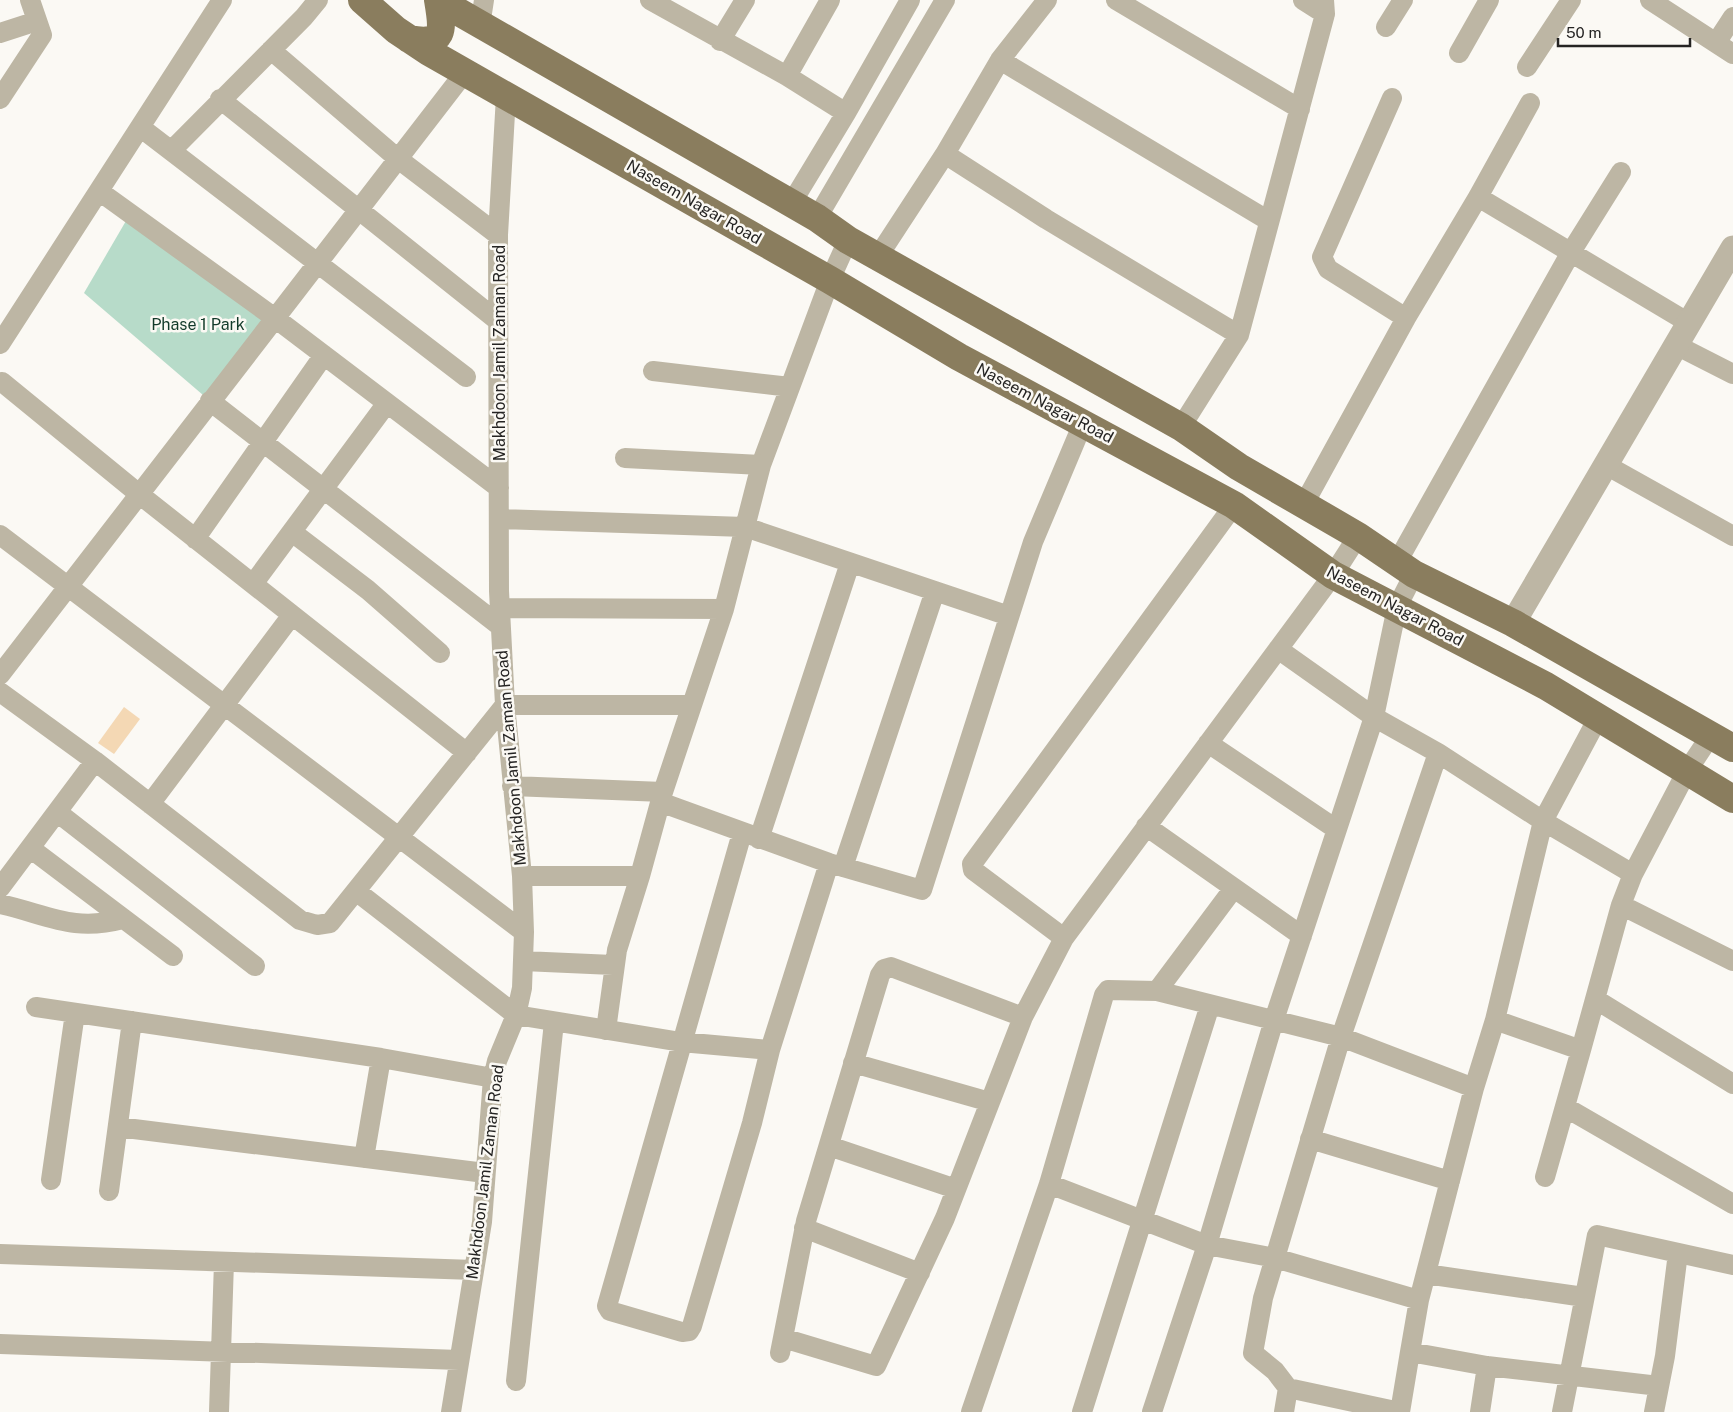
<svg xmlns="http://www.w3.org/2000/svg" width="1733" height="1412" viewBox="0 0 1733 1412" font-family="'Public Sans',sans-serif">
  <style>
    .green { fill: #b7dbc9 }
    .building { fill: #f4d8b4 }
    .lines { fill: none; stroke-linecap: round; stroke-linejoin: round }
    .minor { stroke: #bdb6a4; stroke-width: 20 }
    .tertiary { stroke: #bdb6a4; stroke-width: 25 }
    .primary { stroke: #8a7d5e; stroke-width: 28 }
    .labels { text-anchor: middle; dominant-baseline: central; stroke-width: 5; stroke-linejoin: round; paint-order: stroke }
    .street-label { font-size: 16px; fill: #252423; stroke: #fbf9f4 }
    .park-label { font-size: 16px; fill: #133a2a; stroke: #fbf9f4 }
  </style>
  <rect width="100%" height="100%" fill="#fbf9f4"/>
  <path class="green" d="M130,214l145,104 -65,83 -126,-108z"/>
  <path class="building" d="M124,707l16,12 -26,35 -16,-11z"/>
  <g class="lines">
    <path class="minor" d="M650,0l137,76 59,37
      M1047,0l-47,60 -55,94 101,65 193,116
      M1116,0l184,109
      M1303,0l22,14
      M1650,0l83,54
      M480,26l4,-26
      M1386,27l17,-27
      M0,33l37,-12
      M720,41l25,-41
      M1716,43l17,-26
      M271,50l126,108 101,77
      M1459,53l30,-53
      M1000,60l269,161
      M1527,67l44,-67
      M787,76l43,-76
      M1392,98l-70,159 6,12 78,49
      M0,99l42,-64 -12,-35
      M220,99l278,222
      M140,127l326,250
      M171,151l133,-134 14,-17
      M99,191l176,127 224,170
      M1478,197l211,126
      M791,204l55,-91 64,-113
      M817,218l128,-218
      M879,255l66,-101
      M0,344l222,-344
      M1676,345l57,29
      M653,371l137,16
      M2,382l137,112 328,259
      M210,401l290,225
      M1181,427l58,-92 86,-321 -1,-14
      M625,458l136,7
      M1606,465l127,71
      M1304,504l102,-186 72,-121 52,-94
      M1234,505l-262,359 1,6 91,68 269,-363 25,-39
      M500,519l245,8 264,89
      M292,532l76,58 72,63
      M0,535l524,397
      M195,539l129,-184
      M1396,564l175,-312 50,-80
      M253,584l134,-181
      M500,608l224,1
      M1278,649l96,68 64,36 105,68 90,53
      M0,675l465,-603
      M0,692l95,69 205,159 17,5 13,-2 175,-218h186
      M1208,743l128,86
      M512,786l151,6
      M660,802l169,61 93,27 111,-348 50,-119
      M150,804l142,-189
      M57,812l198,154
      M1146,826l156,110
      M742,833l-135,473 3,5 72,21 7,-1 3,-5 60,-203 18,-73 59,-187
      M759,839l91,-276
      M30,848l143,108
      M843,867l92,-276
      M522,876h118
      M0,888l95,-127
      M356,891l160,124 165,27 89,8
      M0,904c49,11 72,28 123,15
      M1621,905l112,56
      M523,961l90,4
      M1157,991l77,-103
      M1595,999l138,85
      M36,1007l345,51 112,20
      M1495,1020l86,30 40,-145 12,-31 54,-103 24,-36
      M606,1030l11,-80 23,-74 23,-84 61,-183 37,-144 69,-185 18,-40
      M853,1063l137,39
      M1474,1088l-133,-51 -78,261 -10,55 22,18 13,17 112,24 10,-60 77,14 172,20
      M1565,1107l168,97
      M118,1127l367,46
      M1310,1139l140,42
      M829,1146l127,43
      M364,1158l17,-100
      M1545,1177l36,-127
      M51,1180l24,-167
      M1049,1184l158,61 68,13 144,42 55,-212 21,-68 48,-199 55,-103
      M109,1191l23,-170
      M804,1228l116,45
      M0,1254l474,16
      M1426,1274l158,23
      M783,1338l93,28 69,-148 78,-201 41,-79
      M0,1344l459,16
      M1410,1352l9,-52
      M780,1353l26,-132 74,-246 4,-6 7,-2 132,50
      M516,1381l38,-359
      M219,1412l5,-150
      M451,1412l31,-190 11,-144 4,-17 19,-46 6,-27 2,-56 -2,-56 -17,-171 -6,-114 -1,-356 8,-139
      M971,1412l78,-228 55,-189 4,-5 49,1 184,46 97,-284
      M1082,1412l128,-407
      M1152,1412l55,-167 67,-225 100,-303 23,-110 17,-33
      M1284,1412l4,-24
      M1480,1412l7,-46
      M1562,1412l35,-177 136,30
      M1654,1412l11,-56 13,-103"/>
    <path class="tertiary" d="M1513,623l220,-375"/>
    <path class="primary" d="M362,0l34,30 33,22 401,228 129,77 275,148 99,70 213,111 187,113
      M438,0l379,218 31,22 333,187 58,40 119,69 56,38 99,49 220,125
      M409,39c37,7 34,-9 29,-39"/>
  </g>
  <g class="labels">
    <g class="street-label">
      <text transform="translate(694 202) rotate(30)">Naseem Nagar Road</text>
      <text transform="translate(499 353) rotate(-90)">Makhdoon Jamil Zaman Road</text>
      <text transform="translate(1045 403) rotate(28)">Naseem Nagar Road</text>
      <text transform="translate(1395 606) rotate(28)">Naseem Nagar Road</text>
      <text transform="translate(511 758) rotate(-95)">Makhdoon Jamil Zaman Road</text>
      <text transform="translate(485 1172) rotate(-83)">Makhdoon Jamil Zaman Road</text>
    </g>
    <g class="park-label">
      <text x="198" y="324">Phase 1 Park</text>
    </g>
  </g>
  <path d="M1558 38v8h132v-8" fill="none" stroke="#252423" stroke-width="2.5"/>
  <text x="1566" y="38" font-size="15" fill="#252423" stroke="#fbf9f4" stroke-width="4" paint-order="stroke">50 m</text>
</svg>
